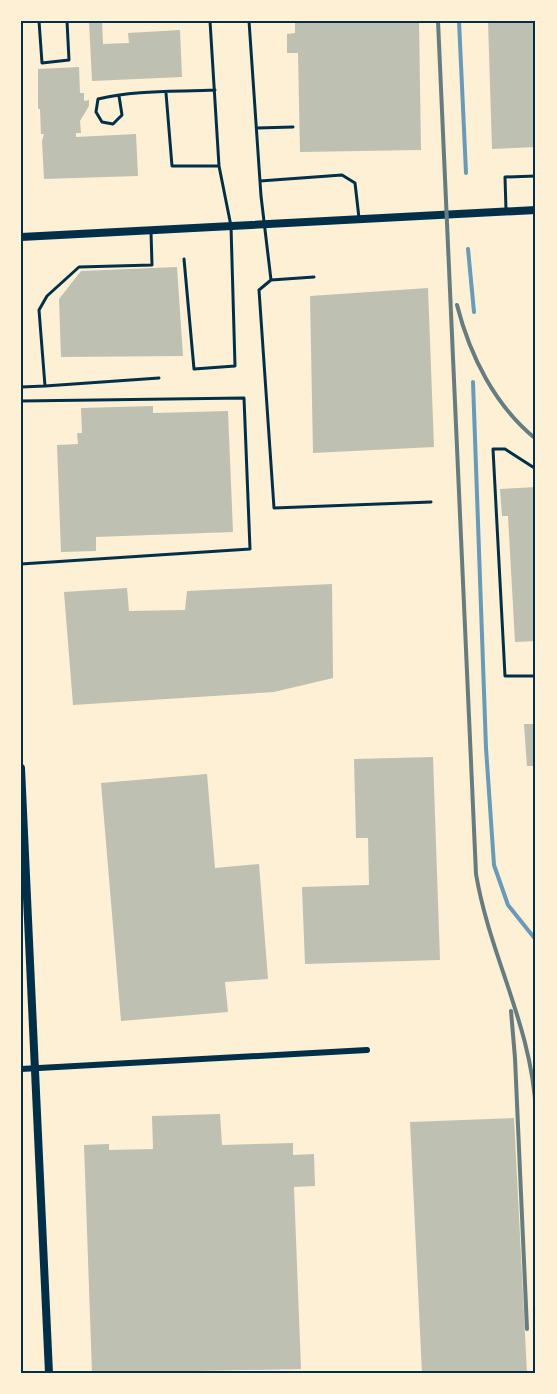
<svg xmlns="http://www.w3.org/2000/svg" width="557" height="1394" viewBox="0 0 557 1394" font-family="Poppins,sans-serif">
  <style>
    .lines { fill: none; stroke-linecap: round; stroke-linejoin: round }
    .stream { stroke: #669bbc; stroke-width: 4 }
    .building { fill: #bec0b2 }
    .service { stroke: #003049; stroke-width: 3 }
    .minor { stroke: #003049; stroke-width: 6 }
    .tertiary { stroke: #003049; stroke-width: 8 }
    .rail { stroke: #657d81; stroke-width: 4 }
    .neatline { fill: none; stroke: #003049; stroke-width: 2 }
  </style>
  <rect width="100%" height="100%" fill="#fdf0d5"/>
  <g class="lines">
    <path class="stream" d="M459,21l7,152
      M468,249l6,63
      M473,382l13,366 8,117 14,40 28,35"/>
  </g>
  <path class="building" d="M89,21h13l1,23 26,-1 -1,-10 52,-3 2,47 -90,4z
    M295,21h124l2,129 -121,2 -2,-99h-11v-19l8,-1z
    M488,21h48v126l-44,2z
    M79,67l1,26h4v8l5,-1v6l-9,15 1,12h-5v4l60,-3 2,42 -94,3 -2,-38 2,-7h-3l-1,-25h-2v-40z
    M177,267l6,89 -122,1 -2,-58 22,-28z
    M428,288l6,159 -121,6 -3,-157z
    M153,406v7l75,-2 5,121 -137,5v14l-35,1 -4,-107 21,-1 -1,-11h5l-1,-25z
    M536,487v154l-21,1 -7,-126h-6l-2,-27z
    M332,584l1,94 -59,14 -201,13 -9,-113 63,-4 2,23 56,-1 2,-19z
    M524,724h12v42h-9z
    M433,757l7,203 -135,4 -3,-77 67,-2 -1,-47h-12l-2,-79z
    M207,774l8,94 44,-4 9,115 -43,3 3,30 -107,9 -20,-238z
    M220,1114l2,31 71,-2v12l21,-1 1,32 -21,1 7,182 -209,4 -8,-228 25,-1v6l44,-1 -1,-33z
    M514,1118l13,255h-105l-12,-251z"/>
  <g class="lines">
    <path class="service" d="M39,21l3,42 27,-3 -2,-39
      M249,21l12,175 10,84 43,-3
      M166,93l6,73h47
      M119,96l3,19 -9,9 -11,-2 -6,-10 2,-13c37,-9 79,-7 117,-9
      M257,128l36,-1
      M260,181l82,-6 13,8 4,35
      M506,210l-1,-33 31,-1
      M151,232l1,33 -73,2 -32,29 -8,14 6,76 114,-8
      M184,259l10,110 41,-3 -4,-140 -12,-60 -9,-145
      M271,280l-12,10 15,218 157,-6
      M21,387l24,-1
      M21,401l223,-3 6,151 -229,15
      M536,469l-31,-20h-12l12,227h31"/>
    <path class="minor" d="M21,1069l346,-19"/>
    <path class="tertiary" d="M21,237l515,-27
      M21,768l28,605"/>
    <path class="rail" d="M438,21l38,853c14,83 56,152 60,239
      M457,305c13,51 38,101 79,134
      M511,1011l4,47 12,271"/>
  </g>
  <rect width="557" height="1394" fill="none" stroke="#fdf0d5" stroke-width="45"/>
  <rect x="22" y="22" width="512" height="1350" class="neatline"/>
</svg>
